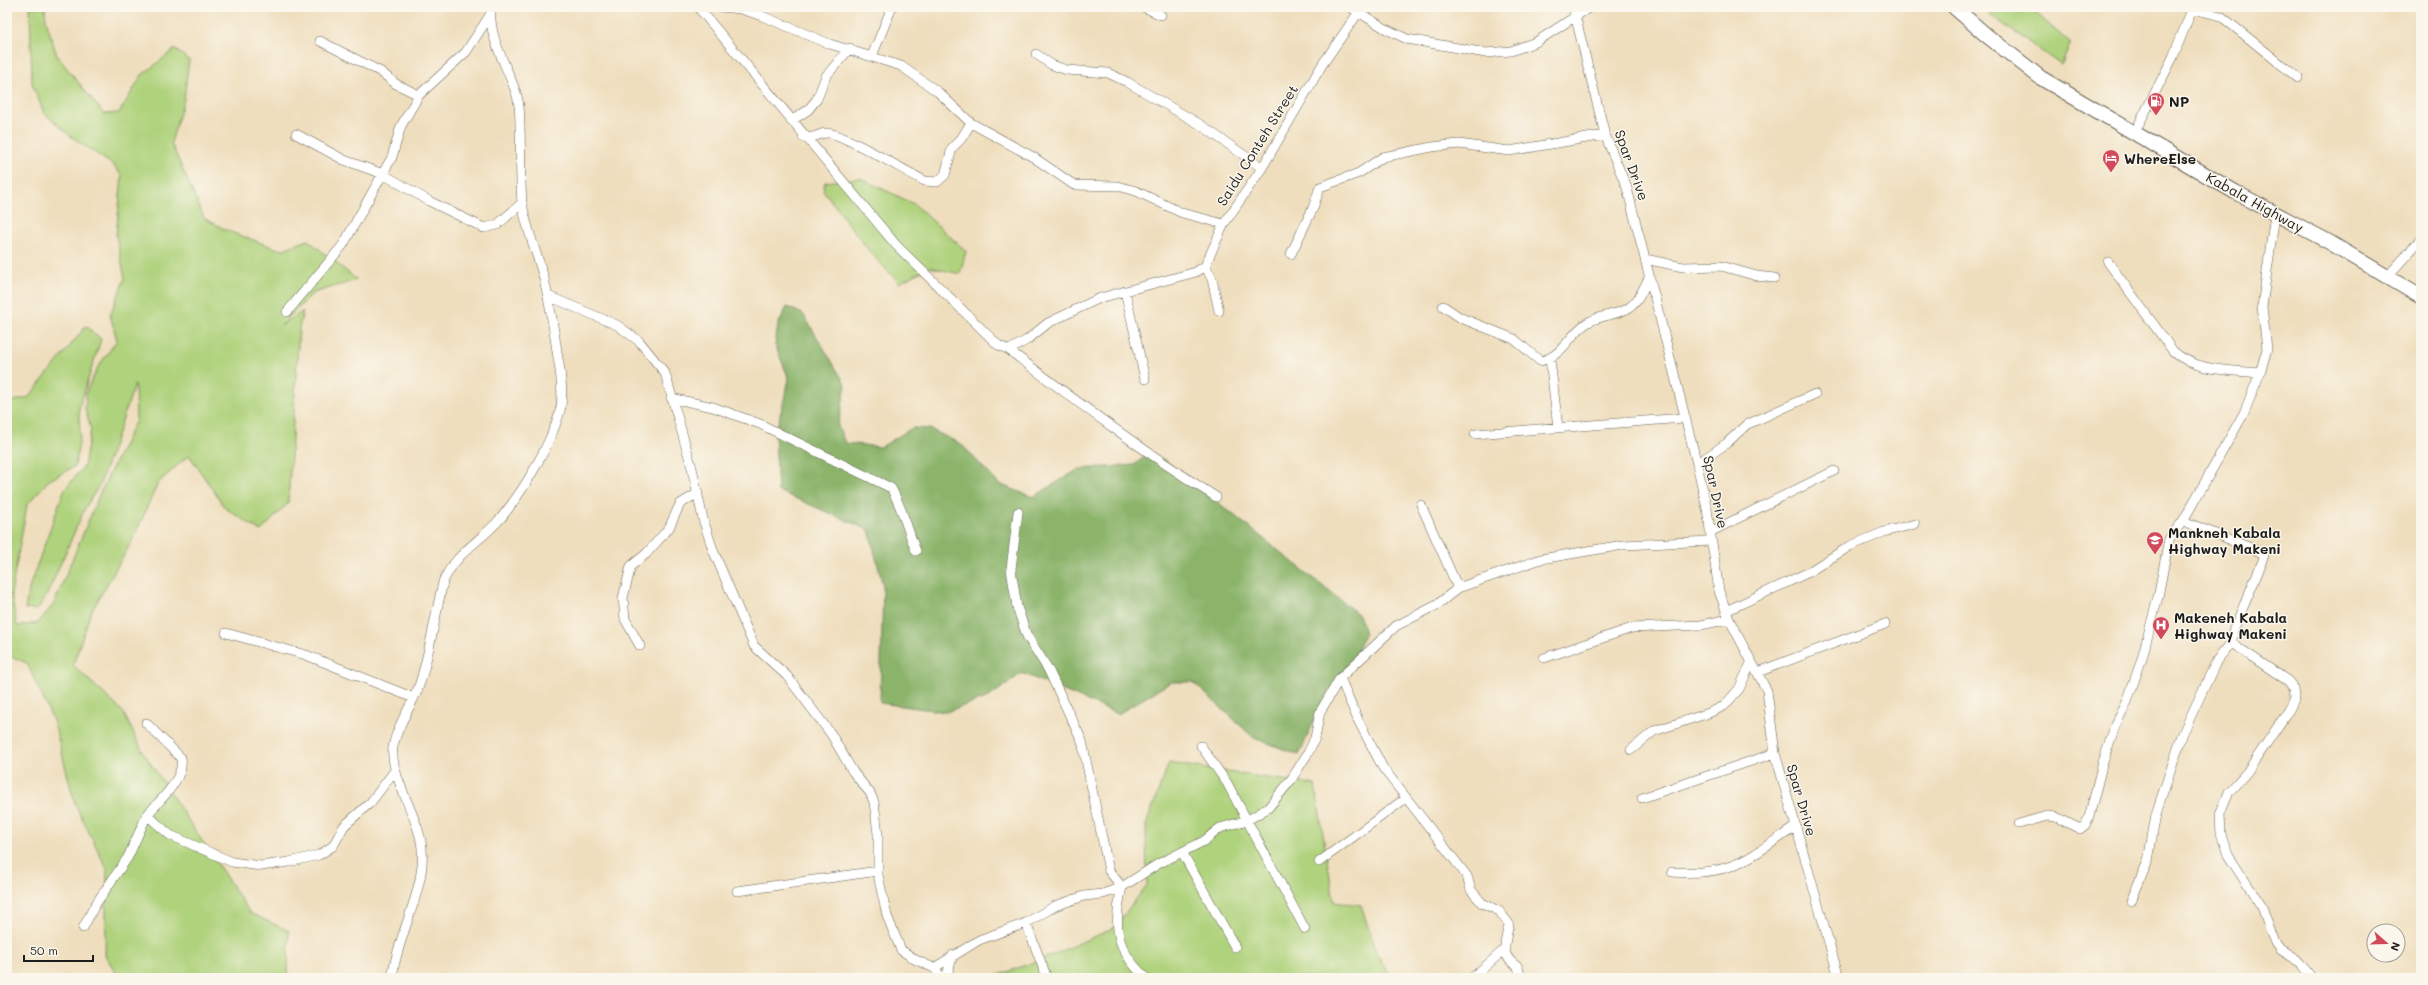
<svg xmlns="http://www.w3.org/2000/svg" width="2428" height="985" viewBox="0 0 2428 985" font-family="Mali,sans-serif">
  <style>
    .green { fill: #afd27b; stroke: #66774c }
    .forest { fill: #8bb46b; stroke: #546844 }
    .lines { fill: none; stroke-linecap: round; stroke-linejoin: round }
    .minor-casing { stroke: #666054; stroke-width: 10 }
    .primary-casing { stroke: #666054; stroke-width: 16 }
    .minor { stroke: #fff; stroke-width: 9 }
    .primary { stroke: #fff; stroke-width: 14 }
    .labels { text-anchor: middle; dominant-baseline: central; stroke-width: 3; stroke-linejoin: round; paint-order: stroke }
    .poi-label { font-size: 14px; font-weight: bold; fill: #1c1c1c; stroke: #fbf7ec; text-anchor: start }
    .street-label { font-size: 14px; fill: #1c1c1c; stroke: #fbf7ec }
  </style>
  <rect width="100%" height="100%" fill="#fbf7ec"/>
  <filter id="ink" filterUnits="userSpaceOnUse"><feTurbulence type="fractalNoise" baseFrequency=".025" numOctaves="2"/><feDisplacementMap in="SourceGraphic" scale="8" xChannelSelector="R" yChannelSelector="G"/><feConvolveMatrix kernelMatrix="1 2 1 2 8 2 1 2 1" color-interpolation-filters="sRGB"/></filter>
  <filter id="wash" filterUnits="userSpaceOnUse"><feTurbulence type="fractalNoise" baseFrequency=".012" numOctaves="4" result="noise"/><feDisplacementMap in="SourceGraphic" scale="16" xChannelSelector="R" yChannelSelector="G"/><feGaussianBlur stdDeviation="0.9" result="paint"/><feColorMatrix in="noise" values="0 0 0 0 0 0 0 0 0 0 0 0 0 0 0 0 0 1.4 0 .05"/><feComposite in="paint" operator="in"/></filter>
  <g filter="url(#wash)">
    <rect width="100%" height="100%" fill="#efdebd"/>
    <path class="green" d="M30,7h15l1,13 11,36 47,58 15,-1 23,-38 33,-26 14,11 -5,39 -13,44 33,75 24,13 53,19 27,-10 49,40 -44,13 -32,33 22,-15 -4,17 -11,175 -27,28 -36,-23 -36,-53 -31,28 -26,58 -41,71 -18,53 50,47 20,40 107,161 39,18 -1,47h-169l-14,-23 2,-86 -32,-65 -21,-81 -27,-60 -20,-8v-252l22,-6 57,-71 15,13 -22,69 1,29 -5,29 -27,15 -21,24 -16,89 6,32 21,-3 16,-19 46,-111 36,-73 -1,-36 -35,100 -15,24 -39,89 -9,13 -12,-1 5,-24 34,-95 20,-24 7,-37 -6,-20 1,-17 12,-25 19,-27 -7,-25 15,-37 -9,-42 6,-60 -9,-11 -40,-27 -29,-25 -12,-29z
      M1979,7h50l42,37 -10,21z
      M860,178l54,26 52,47 -6,23 -30,-7 -31,16 -29,-31 -47,-62 2,-8z
      M1169,763l146,22 19,117 27,3 15,47 16,26h-401l54,-20 69,-30 33,-43 -1,-60z"/>
    <path class="forest" d="M787,307l16,7 43,71 -8,41 7,17 36,4 31,-19 18,1 31,15 38,40 34,13 46,-28 55,-4 14,-11 17,6 194,155 6,18 -8,19 -34,48 -24,55 -45,-17 -61,-56h-22l-53,32 -96,-41 -33,24 -43,15 -66,-9 3,-117 -14,-56 -91,-39 -3,-55 14,-57 -14,-34 3,-20z"/>
  </g>
  <g filter="url(#ink)">
    <g class="lines">
      <g class="minor-casing">
        <path id="minor" d="M698,7l198,238 102,100 11,5 18,-10 21,-17 52,-25 96,-26 9,-6 19,-42 38,-56 60,-103 36,-52
          M720,7l21,2 21,7 68,28 71,22 37,26 33,31 62,34 41,28 44,1 18,5 46,22 42,11
          M1143,7l18,8
          M1350,7l36,22 21,10 79,14 25,-2 25,-9 54,-35
          M1573,7l32,128 22,53 70,276 10,45 12,82 10,28 38,72 8,62 64,225
          M2193,9l28,7 77,62
          M320,41l61,31 15,12 23,11
          M1036,54l16,11 15,5 41,3 19,9 74,43 61,43
          M872,56l20,-49
          M791,121l17,-11 9,-11 9,-23 24,-28
          M296,134l48,26 39,14 46,27 55,27 13,-3 25,-22
          M2134,134l39,-77 20,-50
          M803,137c14,2 15,-4 24,-4 14,-1 81,40 98,48l12,1 8,-7 7,-27 9,-9 10,-16
          M1291,254l22,-46 7,-21 39,-14 24,-16 49,-10 27,-3 50,7 96,-16
          M1645,259l38,8 38,-1 36,10 17,2
          M2108,262l65,89c23,21 57,19 87,22
          M1205,266l7,13 7,32
          M2387,277l34,-38
          M1125,291l20,88
          M548,296l69,29 22,16 26,32 27,95 11,51 10,31 41,96 33,30 44,58 22,38 17,21 4,9 4,32v41l9,41 14,34 15,10 18,8 8,10
          M1443,306l18,12 53,21 26,22c23,-4 29,-27 47,-38 13,-9 31,-7 43,-16 9,-6 14,-20 19,-29
          M287,312l56,-67 49,-88 9,-31 18,-31 47,-43 24,-37
          M1009,350c68,52 135,102 207,147
          M1550,359l8,69
          M671,398l42,9 47,17 131,64c11,19 17,43 25,63
          M1475,434l209,-16
          M1697,464l30,-21 19,-18 69,-31
          M1421,505l37,83
          M1018,512l-7,57 6,38 10,29 21,33 34,72 27,130 13,16c-9,39 -7,62 24,91
          M2183,521l80,32 1,5 -31,73 -1,11 4,4 52,35 6,8 1,8 -6,13 -42,62 -18,20 -9,22 1,20 7,21 34,52 13,36 5,7 21,13 12,15
          M1710,532l124,-61
          M1726,611l81,-38 43,-27 34,-14 31,-8
          M226,633l80,22 108,43
          M640,646l-15,-27 -2,-21 8,-32 15,-12 23,-26 11,-24 18,-11
          M1544,658l88,-30 69,-3 28,-6
          M1758,672l127,-48
          M1340,678l18,42 25,48 84,108 4,14 11,13 17,8 10,13c-4,20 -10,31 9,43l3,11
          M146,723l35,35c4,21 -22,43 -34,57l23,20 62,27 29,4 28,-4 30,-7 14,-9 11,-20 27,-24 25,-33
          M1201,746l26,37 78,146
          M1631,750l23,-19 55,-18 15,-7 15,-17 12,-26
          M1642,798l133,-45
          M2019,824l28,-8 9,1 24,12 5,-4 4,-8 14,-55 12,-36 12,-24 15,-44 16,-61 11,-58 14,-18 61,-108 16,-40 7,-24 -5,-42 13,-93
          M1182,852l53,95
          M1319,862l87,-64
          M1672,872c61,4 75,-13 123,-45
          M737,891l141,-20
          M2131,901l17,-40 8,-47 27,-81 34,-73 15,-18
          M1026,923l21,55
          M83,928l12,-23 33,-48 19,-42
          M934,968l45,-28 47,-17 29,-17 29,-10 19,-2 19,-7 36,-23 46,-23 16,-13 28,-8 20,-12 23,-28 17,-27 7,-15 5,-26 20,-34 56,-52 41,-21 21,-17 83,-29 82,-14 89,-4
          M392,978c5,-42 34,-89 30,-129 -2,-31 -33,-73 -29,-102 4,-23 20,-42 27,-64 10,-32 15,-67 23,-101 13,-30 37,-40 58,-64 23,-28 49,-72 59,-107 4,-16 1,-36 -2,-53 -4,-28 -8,-56 -15,-83 -7,-25 -17,-47 -21,-72 -2,-25 -1,-51 -2,-76 0,-10 0,-21 -3,-31 -9,-30 -29,-56 -26,-89
          M946,978l7,-23
          M1472,978l32,-28"/>
      </g>
      <g class="primary-casing">
        <path id="primary" d="M1954,7l32,28 55,43 194,114 94,50 92,55"/>
      </g>
      <use href="#minor" class="minor"/>
      <use href="#primary" class="primary"/>
    </g>
  </g>
  <defs>
    <g id="fuel-pin" transform="scale(0.9)"><path d="M0 17L-7.5 6A9.5 9.5 0 1 1 7.5 6Z" fill="#d1495b" stroke="#fbf7ec"/><path d="M-5.5-6h7V0h2V4h1.3V-2.5L3-4.5l.8-.8L6-3V5H2.5V1h-1V6h-7ZM-4.2-4.7v3.2H.2V-4.7Z" fill="#fff"/></g>
    <g id="hotel-pin" transform="scale(0.9)"><path d="M0 17L-7.5 6A9.5 9.5 0 1 1 7.5 6Z" fill="#d1495b" stroke="#fbf7ec"/><path d="M-6-4.5h1.5V1H6V5H4.5V3h-9V5H-6ZM-4 0a1.8 1.8 0 1 1 3.6 0ZM.5 0V-2.5h3Q6-2.5 6 0Z" fill="#fff"/></g>
    <g id="school-pin" transform="scale(0.9)"><path d="M0 17L-7.5 6A9.5 9.5 0 1 1 7.5 6Z" fill="#d1495b" stroke="#fbf7ec"/><path d="M0-5L7-2L0 1L-7-2ZM-4 1L0 2.5L4 1V4Q0 6-4 4Z" fill="#fff"/></g>
    <g id="hospital-pin" transform="scale(0.9)"><path d="M0 17L-7.5 6A9.5 9.5 0 1 1 7.5 6Z" fill="#d1495b" stroke="#fbf7ec"/><path d="M-5-5h3v3.5h4V-5h3V5h-3V1.5h-4V5h-3Z" fill="#fff"/></g>
  </defs>
  <g fill-rule="evenodd">
    <use href="#fuel-pin" x="2156" y="101"/>
    <use href="#hotel-pin" x="2111" y="158"/>
    <use href="#school-pin" x="2155" y="540"/>
    <use href="#hospital-pin" x="2161" y="625"/>
  </g>
  <g class="labels">
    <g class="poi-label">
      <text x="2169" y="101">NP</text>
      <text x="2124" y="158">WhereElse</text>
      <text x="2168" y="532">Mankneh Kabala<tspan x="2168" dy="16">Highway Makeni</tspan></text>
      <text x="2174" y="617">Makeneh Kabala<tspan x="2174" dy="16">Highway Makeni</tspan></text>
    </g>
    <g class="street-label">
      <text transform="translate(1257 145) rotate(-58)">Saidu Conteh Street</text>
      <text transform="translate(1632 165) rotate(70)">Spar Drive</text>
      <text transform="translate(2255 202) rotate(29)">Kabala Highway</text>
      <text transform="translate(1716 492) rotate(78)">Spar Drive</text>
      <text transform="translate(1802 800) rotate(74)">Spar Drive</text>
    </g>
  </g>
  <rect width="2428" height="985" fill="none" stroke="#fbf7ec" stroke-width="24"/>
  <g transform="translate(2386 943) rotate(110)"><circle r="19" fill="#fbf7ec" stroke="#a29f99"/>
  <path d="M0-3L7 15L0 10L-7 15Z" fill="#d1495b"/>
  <text y="-6" font-size="11" font-weight="bold" text-anchor="middle" fill="#1c1c1c">N</text>
  </g>
  <path d="M24 955v6h69v-6" fill="none" stroke="#1c1c1c" stroke-width="2"/>
  <text x="30" y="955" font-size="12" fill="#1c1c1c" stroke="#fbf7ec" stroke-width="3" paint-order="stroke">50 m</text>
</svg>
